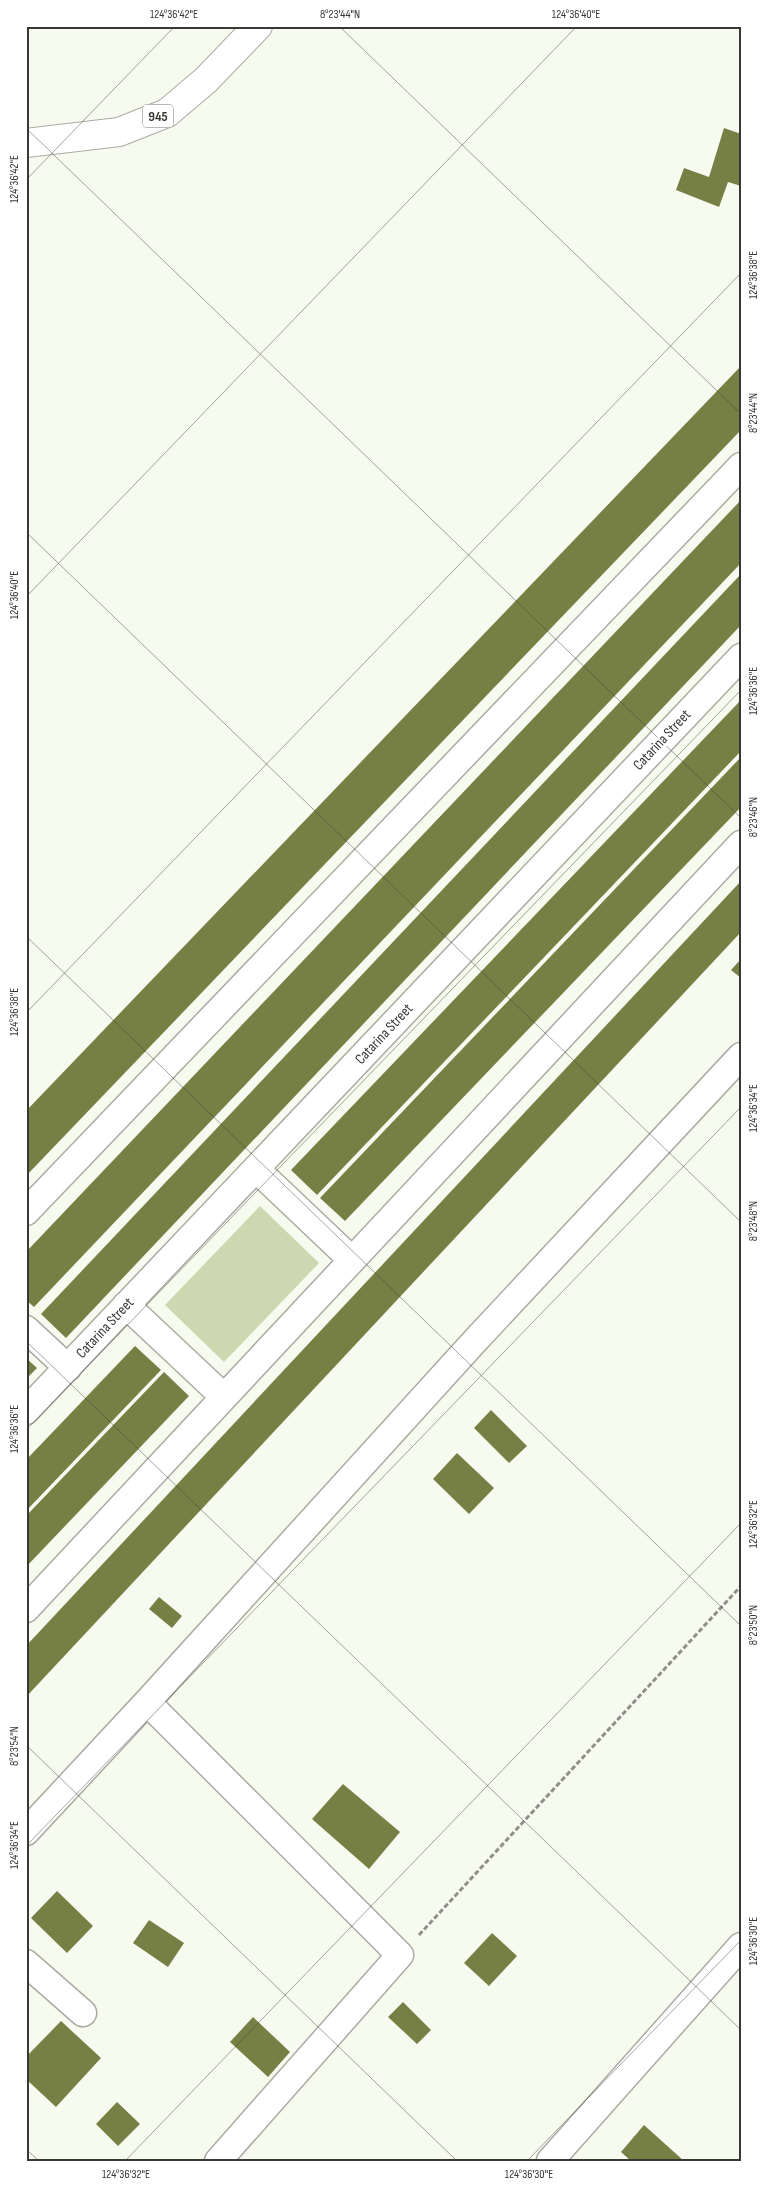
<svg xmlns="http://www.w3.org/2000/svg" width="767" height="2187" viewBox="0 0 767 2187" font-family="'Sofia Sans Condensed',sans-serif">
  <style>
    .green { fill: #cfd7b0 }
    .building { fill: #768045 }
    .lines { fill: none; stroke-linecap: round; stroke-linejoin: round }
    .street-casing { stroke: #aaaca3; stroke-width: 29 }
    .primary-casing { stroke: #aaaca3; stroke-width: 30 }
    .path { stroke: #8e9089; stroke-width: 3; stroke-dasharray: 5 2.5; stroke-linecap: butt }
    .street { stroke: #fff; stroke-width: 26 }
    .primary { stroke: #fff; stroke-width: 28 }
    .ticks { fill: none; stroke: #383935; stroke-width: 1; stroke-opacity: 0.45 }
    .labels { text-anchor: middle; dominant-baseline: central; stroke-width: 5; stroke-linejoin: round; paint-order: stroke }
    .shield { fill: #fff; stroke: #747472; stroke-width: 1 }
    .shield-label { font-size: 14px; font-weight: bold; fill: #383935 }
    .street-label { font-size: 15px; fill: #383935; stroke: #fff }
    .neatline { fill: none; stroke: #383935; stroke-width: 2 }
    .ticks-label { font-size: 12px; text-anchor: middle; fill: #383935 }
  </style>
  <rect width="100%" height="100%" fill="#f7faef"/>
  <path class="green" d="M260,1206l59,57 -95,99 -59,-57z"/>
  <path class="building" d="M724,128l17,6v52l-13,-4 -9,25 -43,-17 8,-22 25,9z
    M741,366v64l-715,746v-65z
    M741,500v63l-707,744 -8,-7v-48z
    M741,574v51l-675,713 -25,-24z
    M741,700v51l-424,444 -26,-25z
    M741,757v50l-396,414 -25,-23z
    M741,881v51l-715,765v-51z
    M741,959v19l-10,-8z
    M135,1346l26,24 -135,141v-51z
    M26,1358l11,10 -11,11z
    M164,1372l25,24 -163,171v-51z
    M491,1410l36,36 -18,17 -35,-35z
    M457,1453l37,35 -25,26 -36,-35z
    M159,1597l23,19 -10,12 -23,-19z
    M343,1784l57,48 -31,37 -57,-50z
    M57,1891l36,35 -26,27 -36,-35z
    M149,1920l35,23 -16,24 -35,-24z
    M492,1933l25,23 -28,30 -25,-23z
    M403,2002l28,28 -14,14 -29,-27z
    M253,2017l37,35 -22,25 -38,-35z
    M61,2021l40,37 -45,49 -30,-28v-22z
    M117,2102l23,22 -22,22 -22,-22z
    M644,2125l40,36h-53l-10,-9z"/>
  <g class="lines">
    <g class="street-casing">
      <path id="street" d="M256,1169l96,91
        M26,1212l715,-746
        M126,1305l98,92
        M26,1329l42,39
        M26,1411l715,-754
        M26,1609l715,-765
        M147,1702l253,253 -182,206
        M26,1832l121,-130 326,-359 268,-287
        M26,1963l57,50
        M550,2161l191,-215"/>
    </g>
    <g class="primary-casing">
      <path id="primary" d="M26,143l93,-11 48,-19 39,-33 52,-54"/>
    </g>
    <path class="path" d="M419,1935l322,-349"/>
    <use href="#street" class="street"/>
    <use href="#primary" class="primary"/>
  </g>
  <path class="ticks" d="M339,26l402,388M26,128l715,690M26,180l149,-154M26,532l715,690M26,597l551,-571M26,936l715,690M26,1013l715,-740M26,1341l715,689M26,1430l715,-740M26,1745l431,416M26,1846l715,-739M26,2149l13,12M125,2161l616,-638M527,2161l214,-221"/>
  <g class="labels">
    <rect class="shield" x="143" y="104.5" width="30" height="23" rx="4"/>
    <g class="shield-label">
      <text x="158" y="116">945</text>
    </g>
    <g class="street-label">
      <text transform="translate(662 740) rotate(-47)">Catarina Street</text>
      <text transform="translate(384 1034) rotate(-47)">Catarina Street</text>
      <text transform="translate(105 1328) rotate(-47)">Catarina Street</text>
    </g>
  </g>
  <rect width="767" height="2187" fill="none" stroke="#ffffff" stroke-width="55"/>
  <rect x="28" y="28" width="712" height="2132" class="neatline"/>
  <g class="ticks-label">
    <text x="174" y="18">124°36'42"E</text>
    <text x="340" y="18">8°23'44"N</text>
    <text x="576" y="18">124°36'40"E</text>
    <text transform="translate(14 179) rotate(-90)" y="4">124°36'42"E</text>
    <text transform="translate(753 275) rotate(-90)" y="4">124°36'38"E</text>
    <text transform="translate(753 413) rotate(-90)" y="4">8°23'44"N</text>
    <text transform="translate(14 595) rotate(-90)" y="4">124°36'40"E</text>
    <text transform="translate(753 691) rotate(-90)" y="4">124°36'36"E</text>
    <text transform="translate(753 817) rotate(-90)" y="4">8°23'46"N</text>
    <text transform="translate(14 1012) rotate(-90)" y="4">124°36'38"E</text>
    <text transform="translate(753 1108) rotate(-90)" y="4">124°36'34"E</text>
    <text transform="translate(753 1221) rotate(-90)" y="4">8°23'48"N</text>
    <text transform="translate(14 1429) rotate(-90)" y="4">124°36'36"E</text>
    <text transform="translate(753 1524) rotate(-90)" y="4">124°36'32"E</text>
    <text transform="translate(753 1625) rotate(-90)" y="4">8°23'50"N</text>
    <text transform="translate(14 1746) rotate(-90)" y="4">8°23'54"N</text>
    <text transform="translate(14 1845) rotate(-90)" y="4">124°36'34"E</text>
    <text transform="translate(753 1941) rotate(-90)" y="4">124°36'30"E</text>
    <text x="126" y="2178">124°36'32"E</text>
    <text x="529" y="2178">124°36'30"E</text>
  </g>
</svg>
